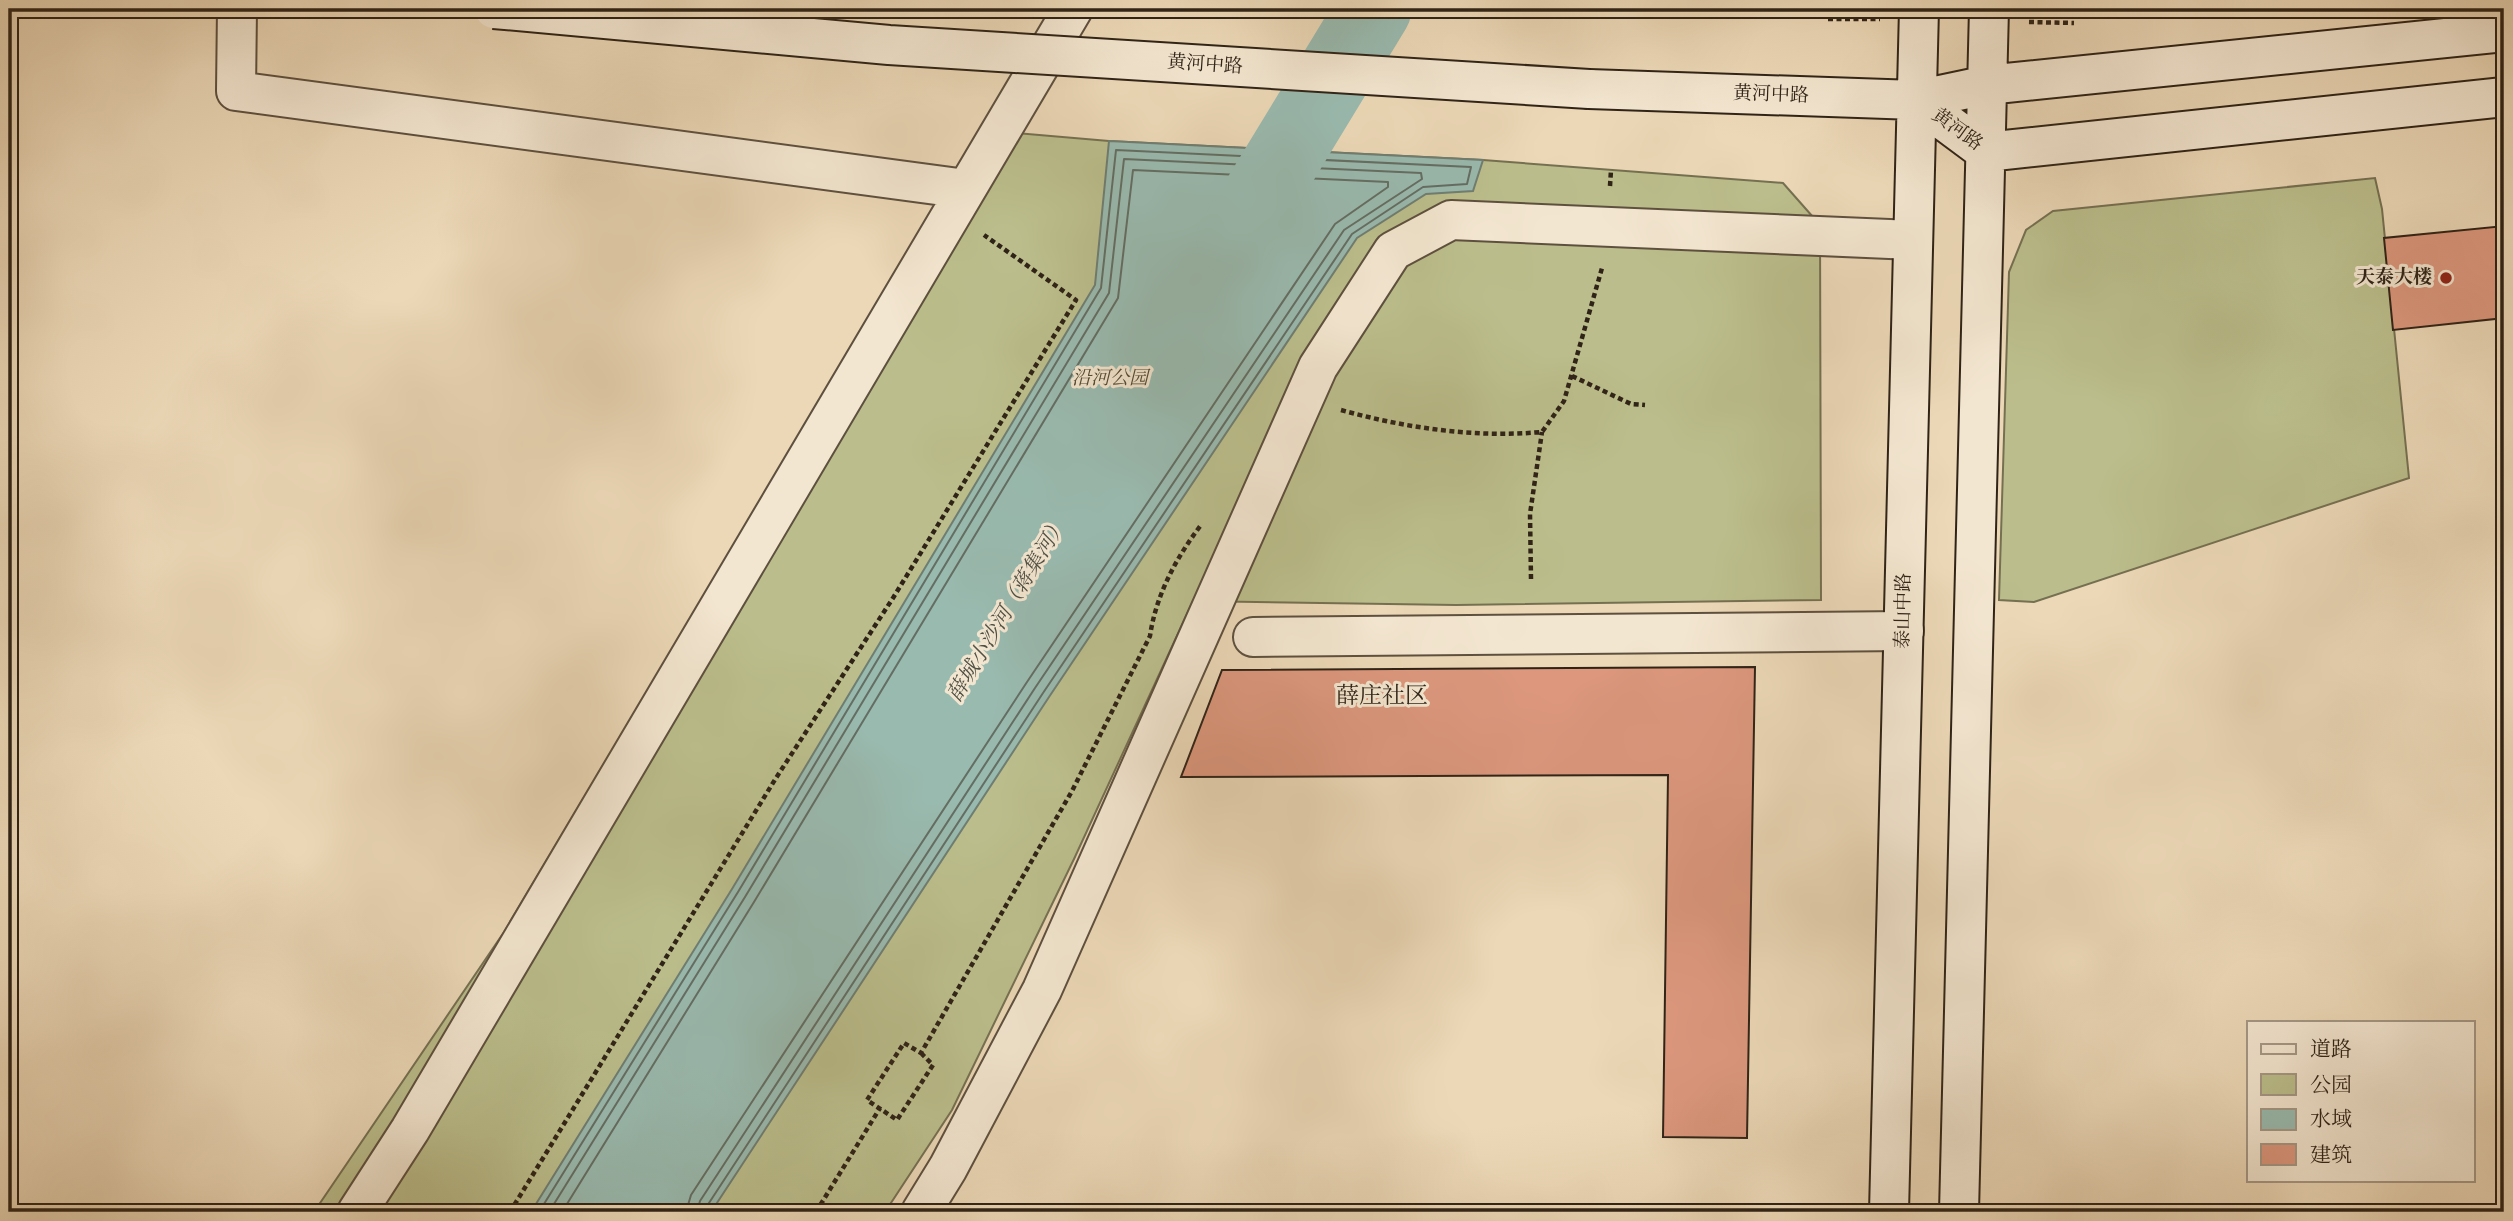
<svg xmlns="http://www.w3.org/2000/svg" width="2513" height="1221" viewBox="0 0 2513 1221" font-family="'IM FELL English','Noto Serif SC',serif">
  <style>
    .green { fill: #bbbe8c; stroke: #757052; stroke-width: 2 }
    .water { fill: #99baaf; stroke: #6f7e72; stroke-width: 2 }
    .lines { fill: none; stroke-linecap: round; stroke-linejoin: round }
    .shore { stroke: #646e63; stroke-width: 2 }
    .river { stroke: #99baaf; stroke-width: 75 }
    .building { fill: #dc977d; stroke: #2f2317; stroke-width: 2 }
    .street-casing { stroke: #5e503f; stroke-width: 42 }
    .secondary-casing { stroke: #2f2317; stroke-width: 42 }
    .path { stroke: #2f2317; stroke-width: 4.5; stroke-dasharray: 5 3.5; stroke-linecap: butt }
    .street { stroke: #f3e6d0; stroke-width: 38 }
    .secondary { stroke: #f3e6d0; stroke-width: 38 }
    .secondary-bridge-casing { stroke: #2f2317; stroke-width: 42; stroke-linecap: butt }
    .secondary-bridge { stroke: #f3e6d0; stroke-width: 38 }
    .poi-dot { fill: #8f2418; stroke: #f3e6d0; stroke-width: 2.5 }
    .labels { text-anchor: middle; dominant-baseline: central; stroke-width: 6; stroke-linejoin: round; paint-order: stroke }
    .street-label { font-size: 19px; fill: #2f2317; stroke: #f3e6d0 }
    .poi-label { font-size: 19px; font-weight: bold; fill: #2f2317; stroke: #f3e6d0; text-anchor: end }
    .park-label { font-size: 19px; font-style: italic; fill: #524a34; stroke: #f3e6d0 }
    .water-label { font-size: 21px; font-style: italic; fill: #4f5045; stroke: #f3e6d0 }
    .quarter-label { font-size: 23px; fill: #2f2317; stroke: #f3e6d0 }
  </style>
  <rect width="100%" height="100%" fill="#ecd8b7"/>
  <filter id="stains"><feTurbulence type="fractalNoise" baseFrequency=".00286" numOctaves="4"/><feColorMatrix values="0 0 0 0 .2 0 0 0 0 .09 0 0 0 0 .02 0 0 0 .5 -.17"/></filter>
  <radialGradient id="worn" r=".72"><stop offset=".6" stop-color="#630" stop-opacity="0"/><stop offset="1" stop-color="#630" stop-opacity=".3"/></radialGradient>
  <path class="green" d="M981,130l128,11 374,19 300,23 37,42 1,375 -365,5 -263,-4 -119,258 -122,251 -67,102h-571l190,-280z
    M2375,178l7,31 27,269 -375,124 -35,-2 10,-328 17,-42 27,-19z"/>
  <path class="water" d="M1109,141l374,19 -10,31 -47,3 -69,44 -308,459 -338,515h-180l201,-323 363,-604z"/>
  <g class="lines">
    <path class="shore" d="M539,1212l199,-320 363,-604 15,-138 355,17 -4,17 -44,3 -71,47 -309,459 -336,513 -1,6
      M549,1212l196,-315 364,-604 15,-134 297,14 1,6 -78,51 -309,458 -335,513 -3,11
      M562,1212l192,-310 364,-604 15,-128 255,12v5l-53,37 -308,458 -336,513 -5,17"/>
    <path class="river" d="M1234,239l140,-230"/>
  </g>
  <path class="building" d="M2504,226v92l-111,12 -9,-92z
    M1755,667l-8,471 -84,-1 5,-362 -487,2 41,-107z"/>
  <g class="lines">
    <g class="street-casing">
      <path id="street" d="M237,9l-1,82 730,98
        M1253,637l651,-6
        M357,1212l53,-82 663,-1121
        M921,1212l27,-44 94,-178 276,-623 75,-116 58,-31 462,20"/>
    </g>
    <g class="secondary-casing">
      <path id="secondary" d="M1589,89l327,11 71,-15 517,-53
        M1916,100l70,52 518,-55
        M1889,1212l30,-1203
        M1959,1212l30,-1203"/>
    </g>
    <path class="path" d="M1828,19h52
      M2029,22l45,1
      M1610,186l1,-16
      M1572,376l59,28 14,1
      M1341,410c65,18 133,28 201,22l22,-31 38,-133
      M1531,579l-1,-65 12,-82
      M921,1053l12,12 -36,55 -30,-20 37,-57 17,10 151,-262 78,-155c6,-41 26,-78 51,-111
      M510,1212l266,-434 117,-180 183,-298 -92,-65
      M816,1212l64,-104"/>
    <use href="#street" class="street"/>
    <use href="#secondary" class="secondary"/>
    <g class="secondary-bridge-casing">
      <path id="secondary-bridge" d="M494,9l395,36 700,44"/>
    </g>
    <use href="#secondary-bridge" class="secondary-bridge"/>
  </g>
  <circle class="poi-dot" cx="2446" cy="278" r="7"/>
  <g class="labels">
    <g class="street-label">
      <text transform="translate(1205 65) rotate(4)">黄河中路</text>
      <text transform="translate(1771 95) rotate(2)">黄河中路</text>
      <text transform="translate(1957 130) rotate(36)">黄河路</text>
      <text transform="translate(1904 611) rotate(-89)">泰山中路</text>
    </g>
    <g class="poi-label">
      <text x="2432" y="278">天泰大楼</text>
    </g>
    <g class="park-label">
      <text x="1110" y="379">沿河公园</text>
    </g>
    <g class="water-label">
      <text transform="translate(1008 610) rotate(-59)">薛城小沙河（蒋集河）</text>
    </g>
    <g class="quarter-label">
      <text x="1382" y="696">薛庄社区</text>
    </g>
  </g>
  <rect width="2513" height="1221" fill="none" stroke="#ecd8b7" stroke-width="35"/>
  <rect x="10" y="10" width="2492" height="1200" fill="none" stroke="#2f2317" stroke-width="3.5"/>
  <rect x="18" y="18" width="2478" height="1186" fill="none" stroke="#2f2317" stroke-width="2"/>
  <rect x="2247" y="1021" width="228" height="161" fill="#f3e6d0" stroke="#a59886" stroke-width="2"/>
  <rect x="2261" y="1044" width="35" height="10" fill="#f3e6d0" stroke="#a59886" stroke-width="2"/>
  <text x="2310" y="1056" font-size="21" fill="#2f2317">道路</text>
  <rect x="2261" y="1074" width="35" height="21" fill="#bbbe8c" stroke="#a59886" stroke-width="2"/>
  <text x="2310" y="1092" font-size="21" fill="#2f2317">公园</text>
  <rect x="2261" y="1109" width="35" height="21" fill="#99baaf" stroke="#a59886" stroke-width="2"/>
  <text x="2310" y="1126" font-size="21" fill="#2f2317">水域</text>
  <rect x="2261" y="1144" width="35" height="21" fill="#dc977d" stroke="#a59886" stroke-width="2"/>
  <text x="2310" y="1162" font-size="21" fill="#2f2317">建筑</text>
  <rect width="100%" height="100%" filter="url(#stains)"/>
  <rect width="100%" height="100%" fill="url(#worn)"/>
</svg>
